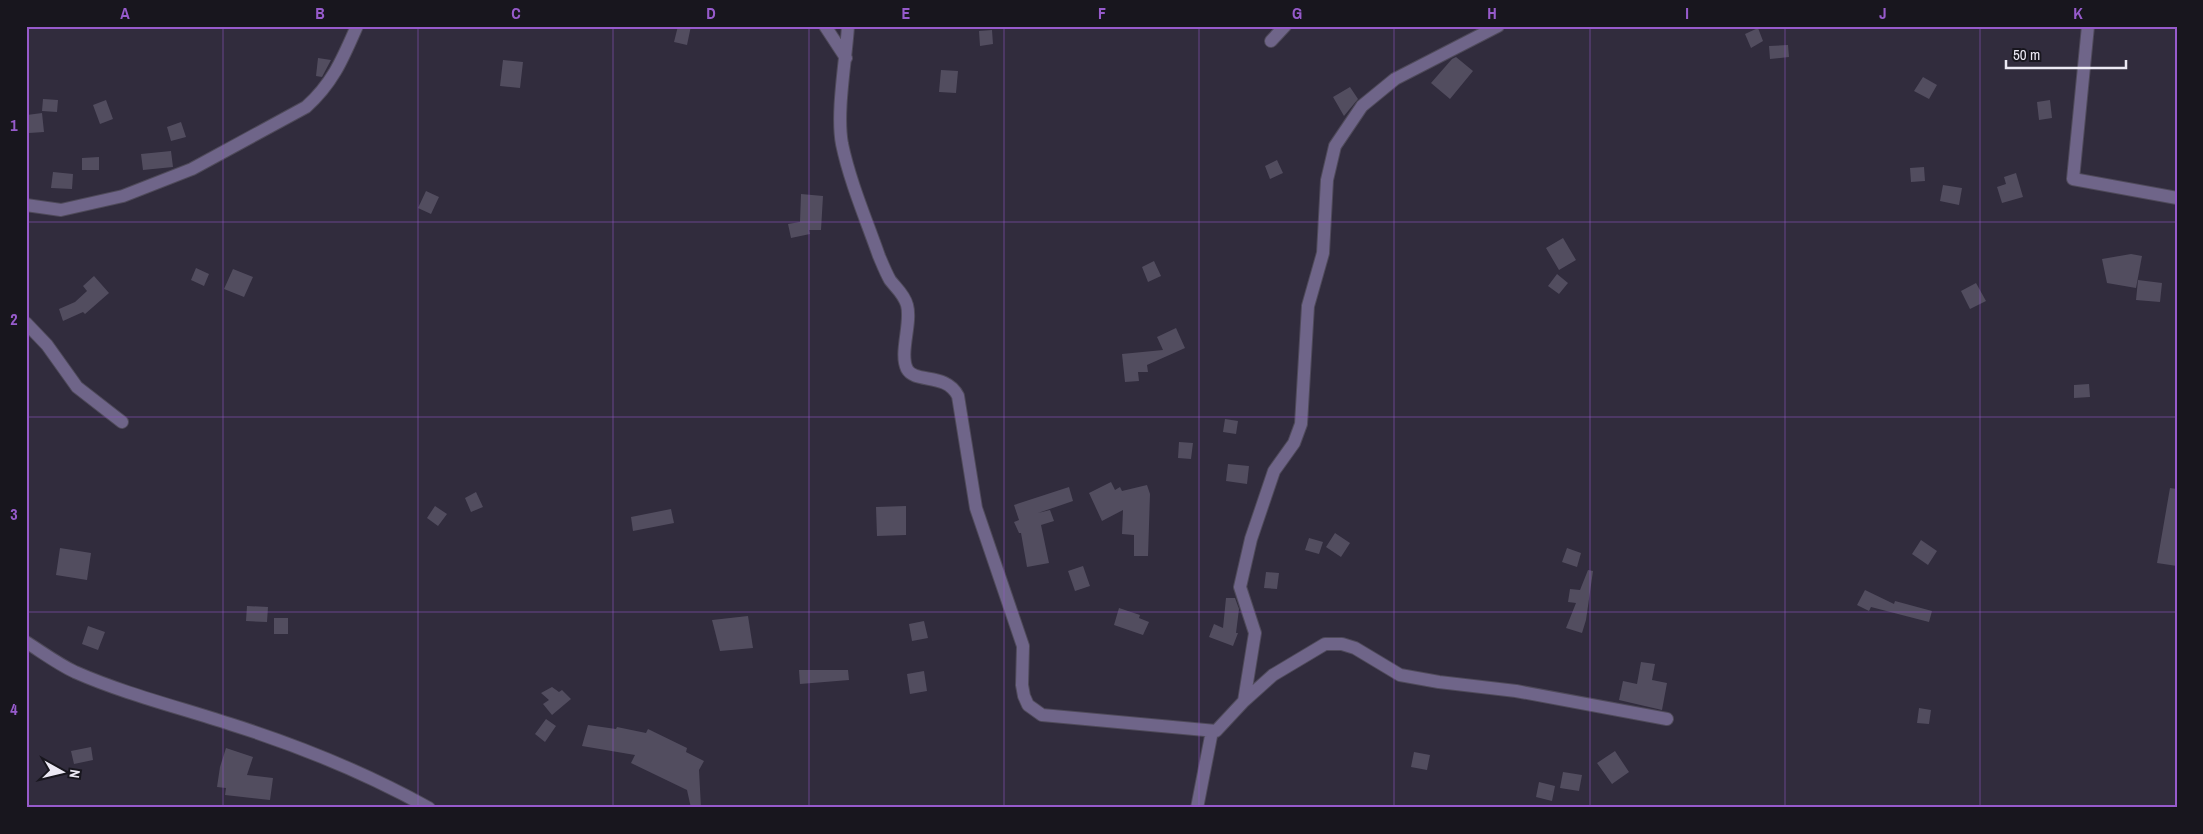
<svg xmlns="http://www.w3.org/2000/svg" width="2203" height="834" viewBox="0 0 2203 834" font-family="'Archivo Narrow',sans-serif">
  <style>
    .building { fill: #524d5f }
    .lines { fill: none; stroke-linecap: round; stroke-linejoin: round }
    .minor-casing { stroke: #4f4a5a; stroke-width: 14 }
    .minor { stroke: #6f6589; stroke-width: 12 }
    .grid { fill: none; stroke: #975bcc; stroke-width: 1; stroke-opacity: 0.55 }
    .neatline { fill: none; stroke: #975bcc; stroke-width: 2 }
    .grid-label { font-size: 16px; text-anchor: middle; font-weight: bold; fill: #975bcc }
  </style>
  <rect width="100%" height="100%" fill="#312c3d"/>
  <path class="building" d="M678,26h13l-4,19 -13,-3z
    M1758,28l5,13 -12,7 -6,-14z
    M992,30l1,14 -13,2 -1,-15z
    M1788,45l1,12 -19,2 -1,-13z
    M1456,57l17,14 -23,28 -19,-16 21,-24z
    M318,58l13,2 -9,17 -6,-1z
    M503,60l20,2 -3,26 -20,-2z
    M941,70l17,1 -2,22 -17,-1z
    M1923,77l14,8 -8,14 -15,-8z
    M1350,87l8,12 -14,17 -11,-19z
    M43,99l15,1 -1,12 -15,-1z
    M106,100l7,19 -13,5 -7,-19z
    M2050,100l2,18 -13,2 -2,-18z
    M42,113l2,19 -15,1 -2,-18z
    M181,122l5,15 -15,4 -4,-14z
    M171,151l2,16 -30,3 -2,-16z
    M99,157v13h-17v-12z
    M1277,160l6,13 -13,6 -5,-13z
    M1924,167l1,14 -14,1 -1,-14z
    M53,172l20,2 -1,15 -21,-1z
    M2016,173l7,24 -21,6 -5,-16 9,-3 -2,-7z
    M1943,185l19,3 -3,17 -19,-4z
    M426,191l13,6 -8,17 -13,-6z
    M801,194l22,2 -2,34h-12l1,4 -19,4 -3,-14 12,-2z
    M1563,238l13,22 -17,10 -13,-22z
    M2131,254l11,2 -6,32 -29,-5 -5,-24z
    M1154,261l7,15 -13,6 -6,-15z
    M196,268l13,6 -5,12 -13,-6z
    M233,269l20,8 -9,20 -20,-8z
    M1557,274l11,9 -9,11 -11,-8z
    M94,276l15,17 -24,21 -2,-2 -20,9 -4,-12 16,-7 12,-11 -4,-5z
    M2138,280l24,3 -2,19 -24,-2z
    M1976,283l10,18 -16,8 -9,-18z
    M1176,328l9,20 -38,17 1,7h-10l1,9 -14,1 -3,-28 41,-4 -6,-13z
    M2089,384l1,13 -16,1v-13z
    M1225,419l13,2 -2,13 -13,-2z
    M1179,442l14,1 -2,16 -13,-1z
    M1228,464l21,2 -2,18 -21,-3z
    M1111,482l4,8 5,-3 2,4 25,-6 3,9 -2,62h-14v-21l-12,-1 1,-24 -21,11 -13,-28z
    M1069,487l4,14 -35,12 12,-3 4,11 -13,4 8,38 -22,4 -6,-34h-2l-5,-11 5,-2 -5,-15z
    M2170,488l7,1v77l-20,-3z
    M476,492l7,15 -12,5 -6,-14z
    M435,506l12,8 -9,12 -11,-8z
    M906,506v29l-29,1 -1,-29z
    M671,509l3,14 -41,8 -2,-14z
    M1335,533l15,10 -9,14 -15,-10z
    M1309,538l14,4 -4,12 -14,-4z
    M1921,540l16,11 -9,14 -16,-11z
    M60,548l31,5 -4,27 -31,-5z
    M1567,548l14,5 -4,14 -15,-5z
    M1083,566l7,20 -15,5 -7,-20z
    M1588,570l5,1 -7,49 -4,13 -16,-5 10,-25 -8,-1 2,-13 10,1z
    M1266,572l13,1 -2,16 -13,-1z
    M1865,590l29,14 1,-3 37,10 -3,11 -58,-15 -2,4 -12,-6z
    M1226,598h9l4,11 -3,24h2l-5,13 -24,-9 5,-13 9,4z
    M247,606l21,1 -1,15 -21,-1z
    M1119,608l21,7 -1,3 10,4 -6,13 -29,-10z
    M748,616l5,32 -33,3 -8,-31z
    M274,618h14v16h-14z
    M924,621l4,17 -16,3 -3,-17z
    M88,626l17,6 -7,18 -16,-6z
    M1641,662l14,2 -3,16 15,3 -5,27 -43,-10 4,-19 14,3z
    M799,670h49l1,10 -49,4z
    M924,671l3,20 -17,3 -3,-20z
    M552,687l7,5 3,-2 9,9 -19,16 -9,-11 6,-4 -8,-7z
    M1919,708l12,2 -2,14 -12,-1z
    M546,719l10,7 -11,16 -10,-8z
    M588,725l28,4 1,-2 29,6 2,-4 39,19 -1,4 18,9 -5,9 2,38h-10l-4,-18 -56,-27 4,-8 -53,-9z
    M91,747l2,13 -19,4 -3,-13z
    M226,748l27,9 -6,18 26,3 -3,22 -45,-5 1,-7 -9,-1 3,-20z
    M1615,751l14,21 -17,12 -15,-21z
    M1414,752l16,3 -3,15 -16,-3z
    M1563,772l19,3 -3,16 -19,-3z
    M1539,782l16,4 -3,15 -16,-4z"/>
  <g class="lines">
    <g class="minor-casing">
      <path id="minor" d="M825,26l21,32
        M848,26c-2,34 -12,86 -6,118 8,38 24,75 37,112 3,7 7,17 11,24 6,8 14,14 17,25 5,18 -8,48 0,64 8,15 39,3 51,27l18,112 47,138 -1,39 2,11 4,9 14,10 174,16 28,-30 29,-26 52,-31h17l13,4 45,27 39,7 77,9 151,28
        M2088,26l-15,153 104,19
        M1271,41l14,-15
        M26,205l35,5 62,-14 69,-27 114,-62c27,-24 37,-49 51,-81
        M26,323l21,22 30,42 45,35
        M26,642c16,10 32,22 49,30 50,22 103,35 155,52 70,22 134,48 199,84
        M1244,701l11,-68 -15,-46 11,-48 23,-68 20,-28 7,-19 7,-118 15,-53 4,-73 8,-34 27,-40 33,-27 103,-53
        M1197,808l15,-77"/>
    </g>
    <use href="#minor" class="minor"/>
  </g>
  <path class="grid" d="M223,26v782M418,26v782M613,26v782M809,26v782M1004,26v782M1199,26v782M1394,26v782M1590,26v782M1785,26v782M1980,26v782M26,222h2151M26,417h2151M26,612h2151"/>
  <rect width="2203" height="834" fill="none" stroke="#18161e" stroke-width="55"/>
  <g transform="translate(62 772) rotate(98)" stroke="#18161e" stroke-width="4" paint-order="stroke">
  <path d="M0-4L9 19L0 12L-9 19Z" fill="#ece9f4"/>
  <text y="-8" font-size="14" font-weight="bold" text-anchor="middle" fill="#ece9f4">N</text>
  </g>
  <path d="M2006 60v8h120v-8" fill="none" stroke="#ece9f4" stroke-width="2.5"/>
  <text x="2013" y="60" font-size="15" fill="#ece9f4" stroke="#18161e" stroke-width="4" paint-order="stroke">50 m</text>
  <rect x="28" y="28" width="2148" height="778" class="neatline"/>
  <g class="grid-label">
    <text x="125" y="19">A</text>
    <text x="320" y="19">B</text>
    <text x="516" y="19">C</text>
    <text x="711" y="19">D</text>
    <text x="906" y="19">E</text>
    <text x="1102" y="19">F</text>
    <text x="1297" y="19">G</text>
    <text x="1492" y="19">H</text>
    <text x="1687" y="19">I</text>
    <text x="1883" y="19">J</text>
    <text x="2078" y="19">K</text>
    <text x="14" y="131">1</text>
    <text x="14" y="325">2</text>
    <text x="14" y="520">3</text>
    <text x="14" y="715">4</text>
  </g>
</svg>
